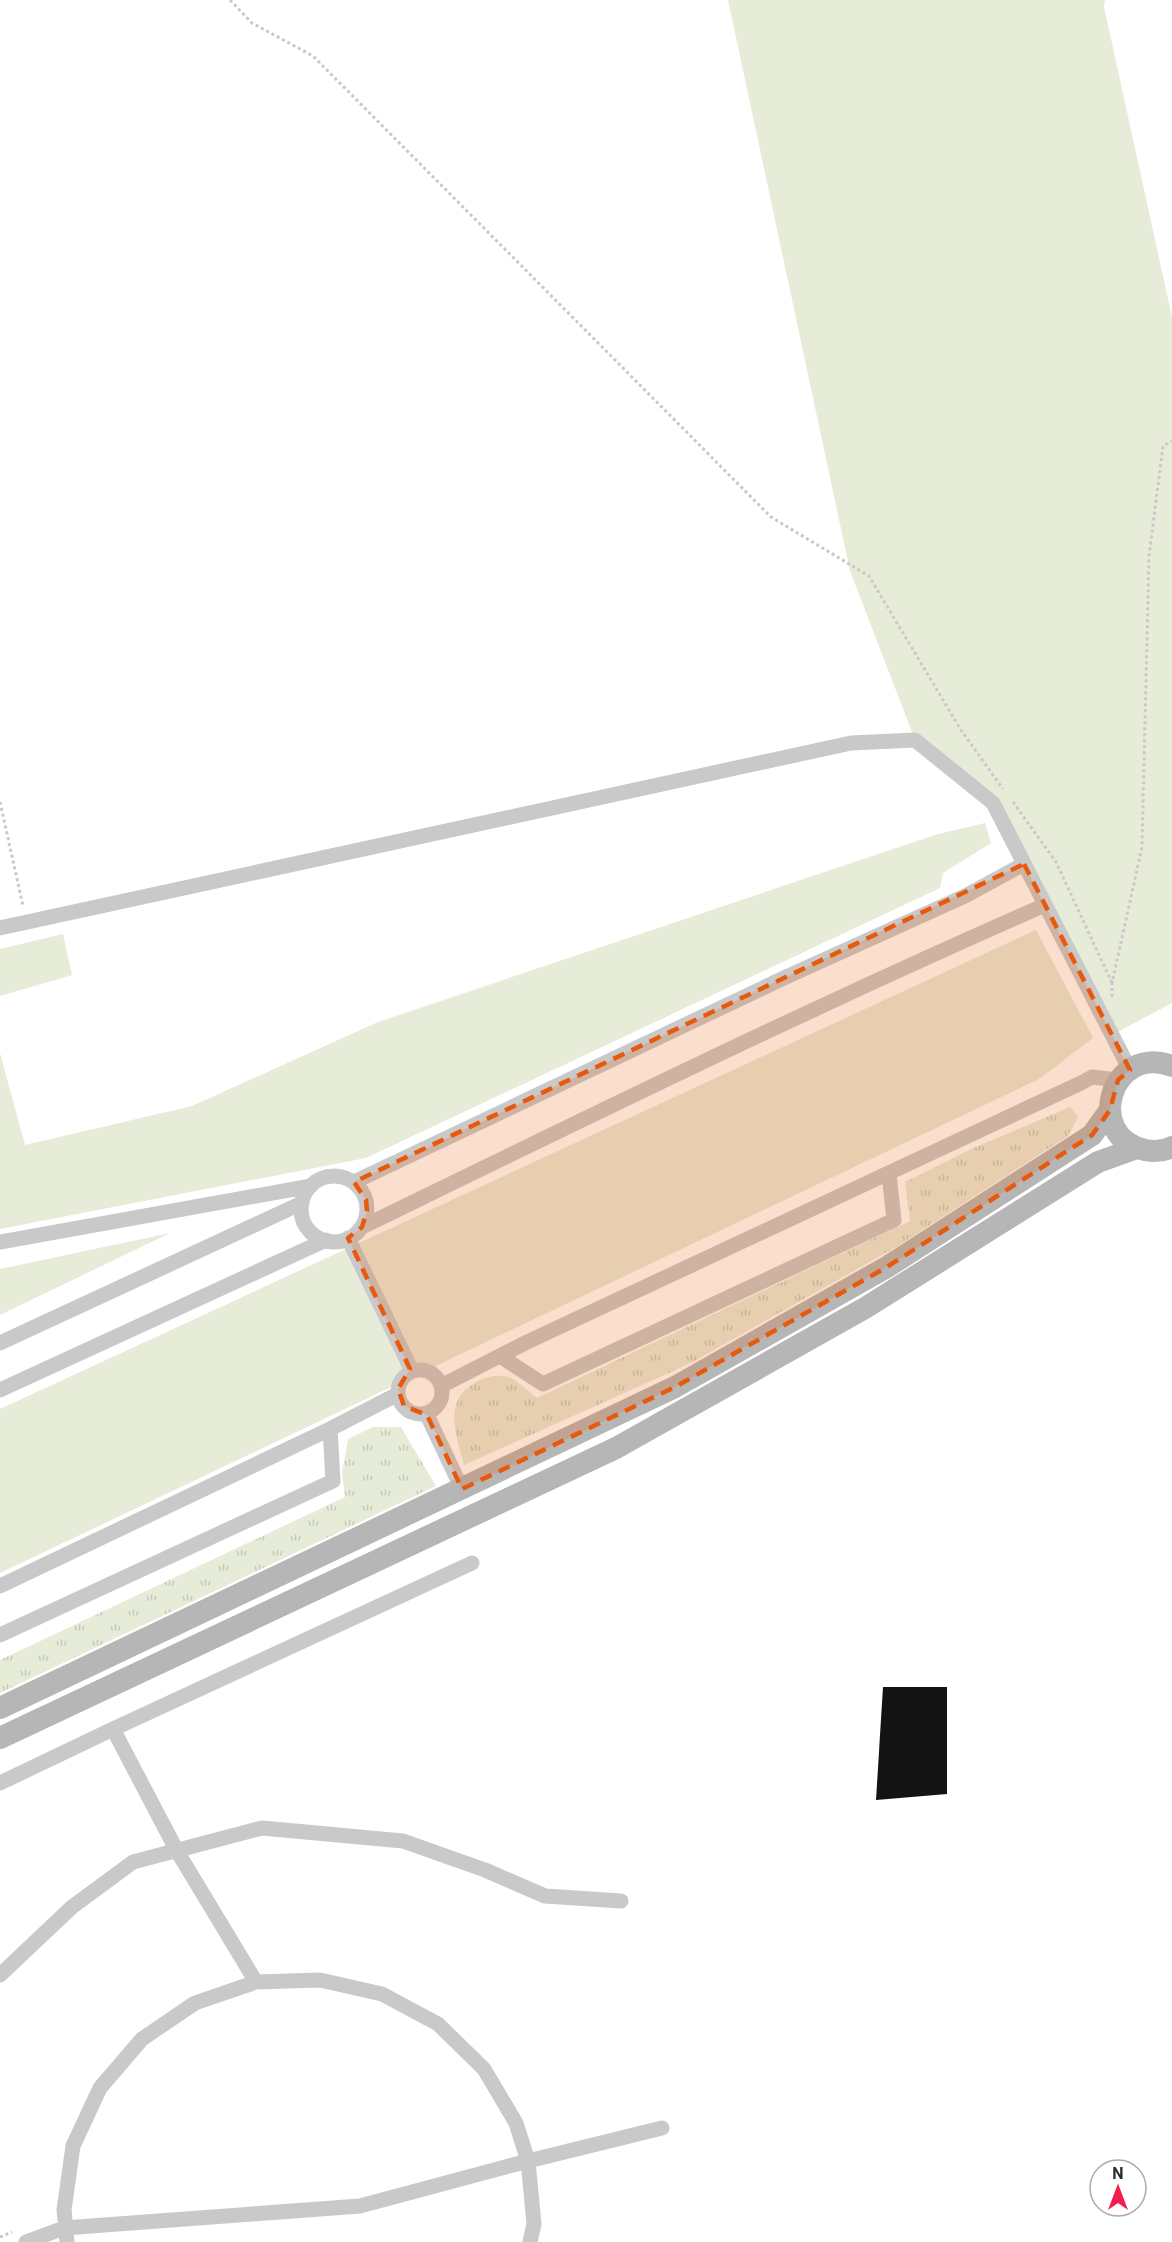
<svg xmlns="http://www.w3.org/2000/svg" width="1172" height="2242" viewBox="0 0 1172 2242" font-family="Roboto,sans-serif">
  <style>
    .grass { fill: #e6ecd8 }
    .park { fill: url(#park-tufts) }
    .building { fill: #131313 }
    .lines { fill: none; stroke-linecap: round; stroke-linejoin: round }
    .path { stroke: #c9c9c9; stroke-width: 3; stroke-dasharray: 3 3; stroke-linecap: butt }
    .street { stroke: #c9c9c9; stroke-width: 15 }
    .secondary { stroke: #b6b6b6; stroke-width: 22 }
    .marked { fill: #e8590c; fill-opacity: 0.2; stroke: #e8590c; stroke-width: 4.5; stroke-dasharray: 12 8; stroke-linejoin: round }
  </style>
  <defs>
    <pattern id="park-tufts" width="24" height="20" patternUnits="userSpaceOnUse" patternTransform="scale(1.5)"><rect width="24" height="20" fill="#e6ecd8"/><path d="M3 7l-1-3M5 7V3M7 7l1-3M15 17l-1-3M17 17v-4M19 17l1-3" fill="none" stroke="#c5cbba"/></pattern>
  </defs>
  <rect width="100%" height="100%" fill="#fff"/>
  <path class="grass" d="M728,0h377l-1,7 68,310v686l-60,32 -119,-232 -78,-63 -65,-169z
    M985,823l6,20 -48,30 -3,15 -574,270 -366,71v-176l25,92 167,-39 186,-84 560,-188z
    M1036,930l57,108 -54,41 -1039,494v-164z
    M63,934l9,41 -72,21v-47z
    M170,1233l-170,82v-46z"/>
  <path class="park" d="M1070,1107l8,10 -10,19 -172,111 -205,116 -227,102c-9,-33 -22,-67 16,-85 9,-4 22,-6 31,-2 9,4 18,15 26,20l373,-177 -5,-39 64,-32z
    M373,1427h28l35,59 -436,207v-33l345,-163 -3,-24 6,-34z"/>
  <path class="building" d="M883,1687h64v107l-71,6z"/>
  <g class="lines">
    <path class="path" d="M230,0l22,23 61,33 458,461 98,59 92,154 42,59
      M0,802l23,104
      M1013,802l43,60 56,121
      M1112,997v-14l30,-136 7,-291 14,-110 9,-5
      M0,2237l12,-5"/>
    <path class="street" d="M0,928l851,-185 64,-3 78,63 137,267
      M301 1209a33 33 0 1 1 66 0a33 33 0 1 1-66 0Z
      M354,1182l432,-205 179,-81 59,-32
      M362,1227c226,-110 452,-221 683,-322
      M348,1238l64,133
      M0,1242l311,-56
      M0,1343l302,-140
      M500,1356l43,28 351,-164 -5,-46
      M398 1392a22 22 0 1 1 44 0a22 22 0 1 1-44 0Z
      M441,1386l84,-43 556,-260 11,-6 26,3
      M0,1390l326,-150
      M426,1413l36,76
      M0,1586l330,-157 68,-35
      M0,1635l333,-154 -3,-52
      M113,1729l64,122 79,131
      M0,1783l113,-54 359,-166
      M0,1975l72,-68 61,-45 129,-34 141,13 82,29 60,26 76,5
      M26,2242l38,-14 296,-22 168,-45 134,-33
      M67,2242l-3,-32 9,-64 27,-58 42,-49 53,-36 61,-21 64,-2 62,14 56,30 46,45 32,54 12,38 6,63 -4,18"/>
    <path class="secondary" d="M1172,1066c-61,-23 -89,70 -27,84 9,2 19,1 27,-3
      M0,1708l675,-321 212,-120 205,-132 18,-25
      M0,1738l616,-290 249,-140 233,-146 39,-14"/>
  </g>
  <path class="marked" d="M1024,864l106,206 -12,10 -8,30 -18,25 -205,132 -212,120 -213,102 -35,-74 -23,-9 -6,-17 12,-20 -62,-131 14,-11 5,-16 -1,-11 -12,-18z"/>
  <g transform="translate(1118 2188)"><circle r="28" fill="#ffffff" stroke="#ababab" stroke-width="1.5"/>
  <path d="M0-4.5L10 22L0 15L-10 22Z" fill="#f51c4f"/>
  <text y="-9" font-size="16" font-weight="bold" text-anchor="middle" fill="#2c2c2c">N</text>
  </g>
</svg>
